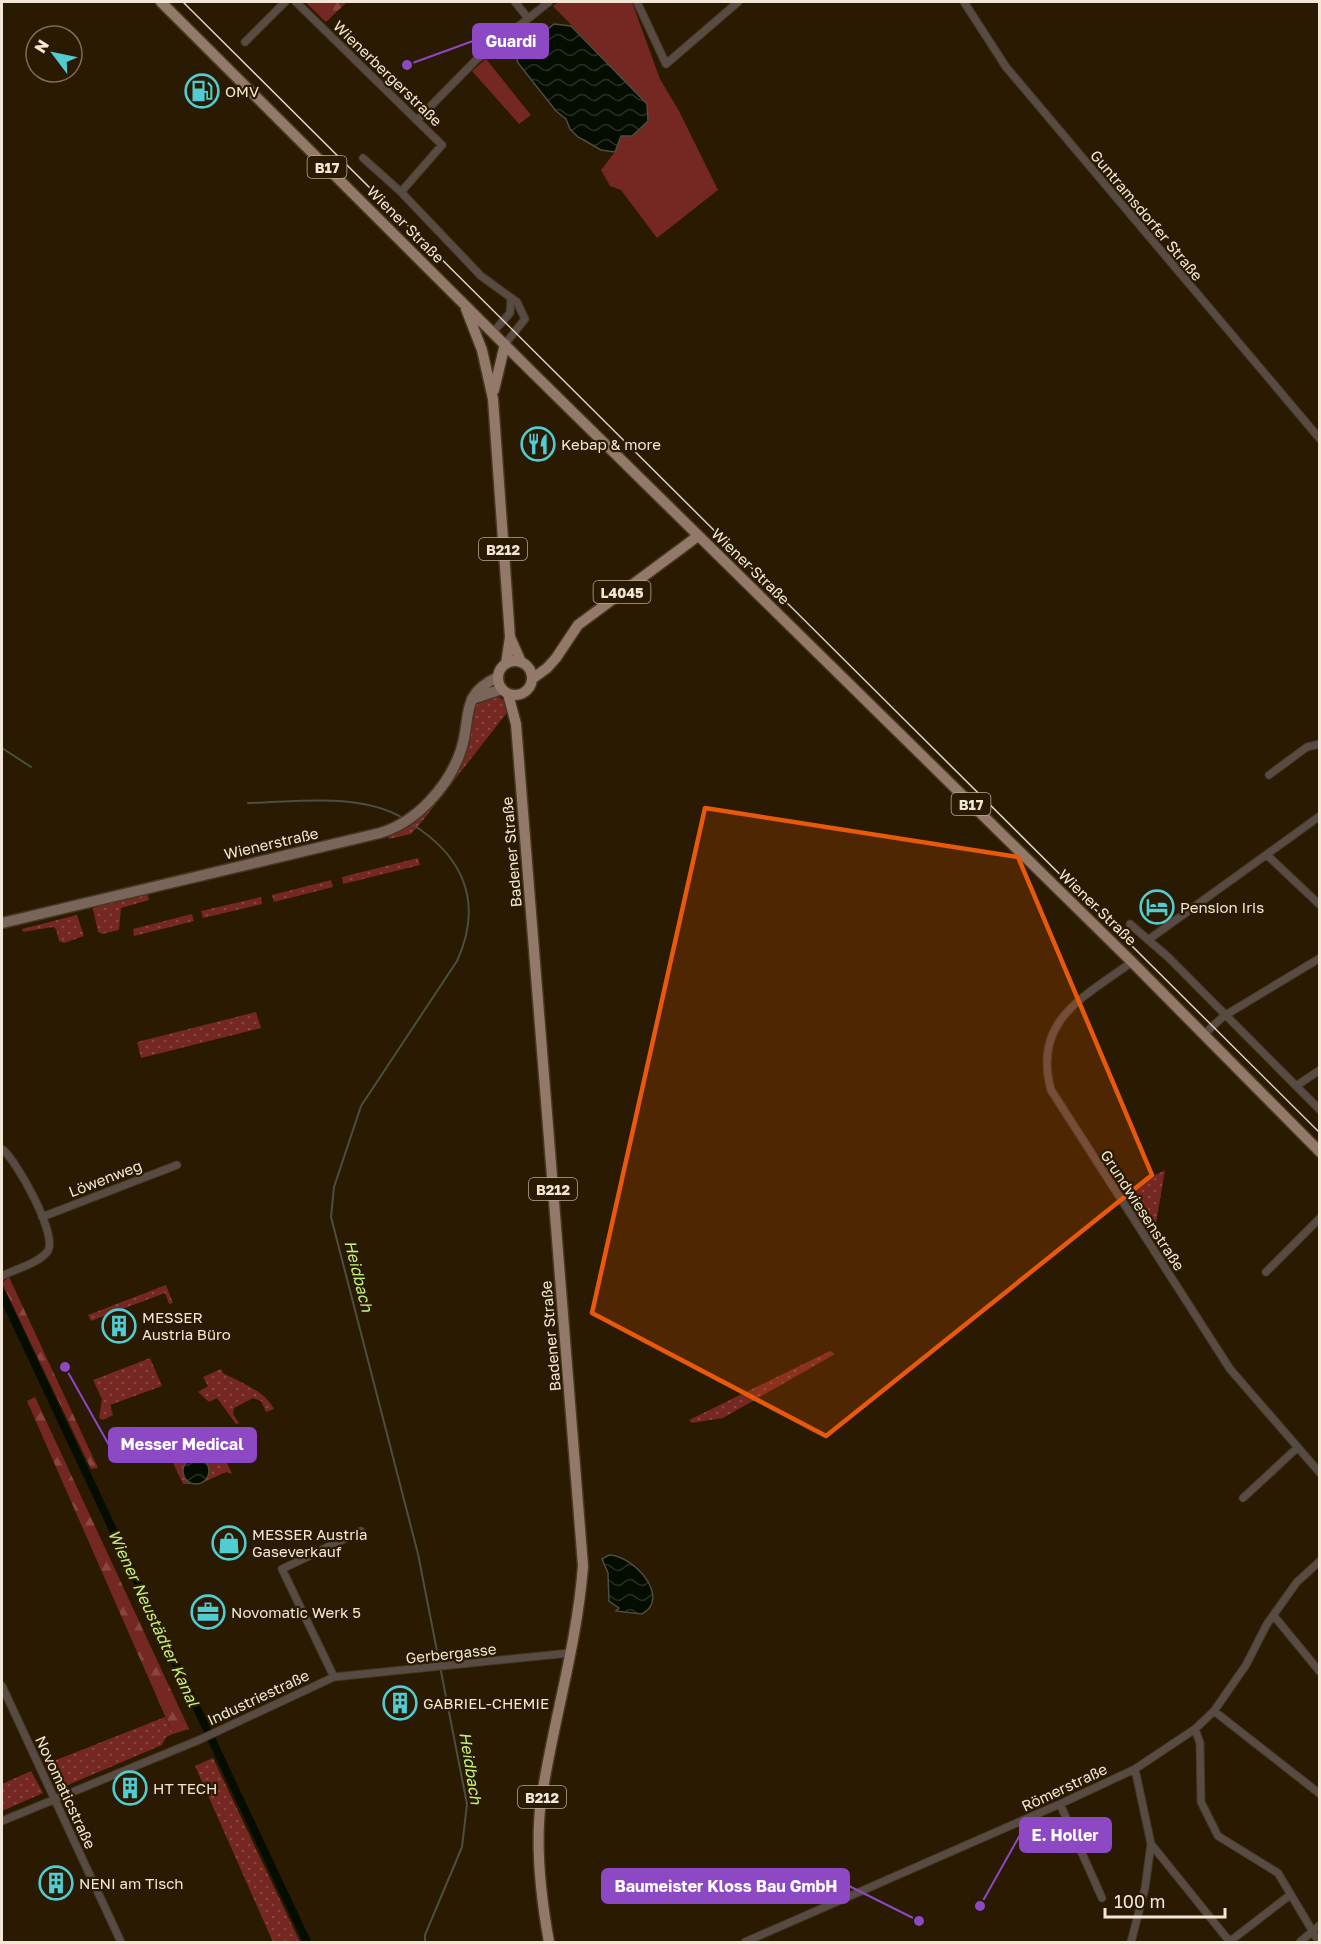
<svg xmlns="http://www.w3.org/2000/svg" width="1321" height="1944" viewBox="0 0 1321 1944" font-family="'Golos Text',sans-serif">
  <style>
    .grass { fill: url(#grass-dots) }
    .forest { fill: url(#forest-firs) }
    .garden { fill: #752721 }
    .water { fill: url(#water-waves); stroke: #4c4e40; stroke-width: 1.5 }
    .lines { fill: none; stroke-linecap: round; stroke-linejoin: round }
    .stream { stroke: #4c4e40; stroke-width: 2 }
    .canal { stroke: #050c00; stroke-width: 8 }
    .street-casing { stroke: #46371f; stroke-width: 9 }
    .secondary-casing { stroke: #46371f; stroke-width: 13 }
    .primary-casing { stroke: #46371f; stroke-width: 13 }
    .street { stroke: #584b44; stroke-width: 7 }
    .secondary { stroke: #796559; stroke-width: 10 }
    .primary { stroke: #937969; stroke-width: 10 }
    .tram { stroke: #ddd1c0; stroke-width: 1.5 }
    .marked { fill: #e8590c; fill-opacity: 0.2; stroke: #e8590c; stroke-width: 4.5; stroke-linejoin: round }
    .labels { text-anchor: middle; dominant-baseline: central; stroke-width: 4.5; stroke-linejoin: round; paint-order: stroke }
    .shield { fill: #2a1a01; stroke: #b6aa97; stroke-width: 1.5 }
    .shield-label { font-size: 14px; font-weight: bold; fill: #f2e7d7 }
    .street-label { font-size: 15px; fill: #f2e7d7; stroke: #2a1a01 }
    .poi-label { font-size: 15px; fill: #f2e7d7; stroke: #2a1a01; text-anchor: start }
    .water-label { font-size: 16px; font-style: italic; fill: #c6f179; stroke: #2a1a01 }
    .leader { fill: none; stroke: #8d48c3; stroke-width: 2 }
    .callout-dot { fill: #8d48c3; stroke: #2a1a01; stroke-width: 2 }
    .callout { fill: #8d48c3; stroke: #8d48c3; stroke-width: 2 }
    .callout-label { font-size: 16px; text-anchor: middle; font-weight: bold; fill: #fff }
  </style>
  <defs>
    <pattern id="grass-dots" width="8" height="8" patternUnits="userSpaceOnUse" patternTransform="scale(1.5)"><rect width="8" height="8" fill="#752721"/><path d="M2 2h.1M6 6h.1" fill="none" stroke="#894640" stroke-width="1.8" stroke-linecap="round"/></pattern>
    <pattern id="forest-firs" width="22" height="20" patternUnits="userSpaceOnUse" patternTransform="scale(1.5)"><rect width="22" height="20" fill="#752721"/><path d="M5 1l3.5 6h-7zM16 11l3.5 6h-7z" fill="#894640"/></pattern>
    <pattern id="water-waves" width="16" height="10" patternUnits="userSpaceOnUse" patternTransform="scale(1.5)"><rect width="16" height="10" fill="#050c00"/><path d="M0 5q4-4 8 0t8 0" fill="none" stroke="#2a2f24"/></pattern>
  </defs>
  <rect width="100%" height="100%" fill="#2a1a01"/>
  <path class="grass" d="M496,695l7,5 6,10 -89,114 -9,10 -22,5 -1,-4c59,-26 67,-71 86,-127l6,-8z
    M418,858l2,7 -77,19 -1,-7z
    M331,880l2,7 -59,15 -2,-7z
    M147,892l2,8 -28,8 -2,22 -17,4 -4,-2 -5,-23 4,-4z
    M261,897l1,7 -59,14 -2,-7z
    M192,914l2,7 -60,15 -1,-7z
    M77,915l7,21 -20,7 -5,-2 -3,-12 -3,-2 -30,5 -1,-3z
    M256,1012l5,16 -120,30 -4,-16z
    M1165,1170l-12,71 -27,-43 6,-11z
    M166,1285l7,18 -4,1 -4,-11 -74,28 -3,-6z
    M830,1351l5,3 -112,64 -31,5 -3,-3z
    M150,1358l12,28 -52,19 3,10 -10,5 -4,-2 3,-19 -9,-19z
    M221,1369l2,4c18,10 41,17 51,36l-8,3 -5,-11 -8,-3 -19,10 -1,6 6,9 -3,1 -19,-26 -8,4 -11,-10 10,-6 -5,-9z
    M215,1447l6,3 11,24 -6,-2 -22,10 3,-3v-16l-11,-5 -5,25 4,1h-12l-10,-21z
    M165,1717l8,17 -7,3 -4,8 -101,43 -6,-3 -9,-21z
    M213,1758l87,184h-27l-78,-176z
    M31,1771l12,22 -41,18v-27z"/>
  <path class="forest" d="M305,2h42l-21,20z
    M9,1277l89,191 -7,1 -89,-186z
    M35,1397l154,332 -16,5 -146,-333z"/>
  <path class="garden" d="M558,2h74l28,77 19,32 39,79 -61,48 -36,-48 -11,-4 -9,-16 14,-18 6,-17h3l23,-31 -94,-98z
    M486,59l45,56 -12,9 -47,-53z"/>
  <path class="water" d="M554,24l17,2 76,78 1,17 -16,15h-11l-6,16 -14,-2 -23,-13 -8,-8 -4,-10 -10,-8 -38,-48 -2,-8z
    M183 1471a13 13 0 1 1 26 0a13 13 0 1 1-26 0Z
    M609,1555c26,1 62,43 33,59l-26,-3 3,-3 -10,-7 -1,-28 -6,-14z"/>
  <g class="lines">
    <path class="stream" d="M2,748l29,19
      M248,803c49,-1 111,-11 155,15
      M410,823c53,32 74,79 47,138l-96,145 -27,81 -3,30 87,337 49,250 -5,43 -37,88v7"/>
    <path class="canal" d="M2,1294l305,648"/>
    <g class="street-casing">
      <path id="street" d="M296,2l146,143 -41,47
        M515,2l13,16
        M637,2l29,62 72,-62
        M964,2l42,65 314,372
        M245,42l40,-40
        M417,120l59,-60 73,-58
        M363,158l38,34 80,84 36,26 8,17 -20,25
        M493,332l17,-19 1,-15
        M1269,775l38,-28 13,-3
        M1267,855l53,50
        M1130,924l38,33 152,153
        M1148,940l172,-124
        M1132,962c-48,35 -100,58 -81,128l179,279 90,104
        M1203,1035l21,-19 96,-58
        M1296,1086l24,-16
        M2,1149c14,10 58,89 45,103 -10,12 -32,17 -45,24
        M42,1217l135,-52
        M1266,1272l54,-54
        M1243,1498l54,-50
        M1274,1616l46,56
        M334,1677l-52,-108 79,-38
        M2,1686l119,256
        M1214,1711l106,83
        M1195,1729l5,14 1,59 17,34 60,37 41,69
        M1060,1804l42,94
        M2,1821l197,-81 135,-63 236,-24
        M1151,1844l79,98
        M745,1942l315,-138 75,-35 60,-40 19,-18 32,-46 21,-41 30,-42 23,-21
        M1131,1942l14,-54 6,-44 -16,-75
        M1229,1942l61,-47
        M1300,1942l20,-17"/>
    </g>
    <g class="secondary-casing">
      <path id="secondary" d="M472,699l30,-10
        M2,923l378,-90c37,-11 69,-47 81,-83 11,-33 -2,-55 37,-73"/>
    </g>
    <g class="primary-casing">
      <path id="primary" d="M161,2l371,370 600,590 188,190
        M466,309l16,41 11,49 17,238 -4,27
        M494,390l11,-46
        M510,637l11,25
        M498 678a17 17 0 1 1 34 0a17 17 0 1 1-34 0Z
        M532,679l15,-11 9,-10 22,-33 120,-89
        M508,694l8,30 67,842c-6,79 -30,156 -42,235 -6,45 0,97 8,141"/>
    </g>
    <use href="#street" class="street"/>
    <use href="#secondary" class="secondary"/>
    <use href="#primary" class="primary"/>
    <path class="tram" d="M183,2l1137,1131"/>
  </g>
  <path class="marked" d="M705,808l313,49 134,318 -326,261 -234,-123z"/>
  <defs>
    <g id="fuel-ring" transform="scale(1.725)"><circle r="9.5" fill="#2a1a01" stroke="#51ccd2" stroke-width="1.5"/><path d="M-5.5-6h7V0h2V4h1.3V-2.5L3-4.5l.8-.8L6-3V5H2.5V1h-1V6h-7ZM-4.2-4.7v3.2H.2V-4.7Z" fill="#51ccd2"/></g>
    <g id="restaurant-ring" transform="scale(1.725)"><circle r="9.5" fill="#2a1a01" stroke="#51ccd2" stroke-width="1.5"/><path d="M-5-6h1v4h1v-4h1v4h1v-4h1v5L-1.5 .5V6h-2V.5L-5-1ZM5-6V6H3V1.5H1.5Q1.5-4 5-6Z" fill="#51ccd2"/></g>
    <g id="hotel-ring" transform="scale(1.725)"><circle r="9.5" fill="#2a1a01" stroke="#51ccd2" stroke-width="1.5"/><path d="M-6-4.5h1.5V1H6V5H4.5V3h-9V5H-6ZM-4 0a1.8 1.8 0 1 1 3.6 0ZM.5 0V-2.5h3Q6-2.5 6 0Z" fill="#51ccd2"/></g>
    <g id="building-ring" transform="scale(1.725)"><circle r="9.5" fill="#2a1a01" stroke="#51ccd2" stroke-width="1.5"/><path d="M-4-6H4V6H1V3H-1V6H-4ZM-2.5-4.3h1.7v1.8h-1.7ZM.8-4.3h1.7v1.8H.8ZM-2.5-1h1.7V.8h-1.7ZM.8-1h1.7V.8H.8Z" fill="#51ccd2"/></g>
    <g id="shop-ring" transform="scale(1.725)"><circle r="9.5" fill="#2a1a01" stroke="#51ccd2" stroke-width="1.5"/><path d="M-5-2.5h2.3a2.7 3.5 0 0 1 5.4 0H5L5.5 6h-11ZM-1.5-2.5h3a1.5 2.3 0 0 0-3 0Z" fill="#51ccd2"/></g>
    <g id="office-ring" transform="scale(1.725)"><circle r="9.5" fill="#2a1a01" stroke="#51ccd2" stroke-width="1.5"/><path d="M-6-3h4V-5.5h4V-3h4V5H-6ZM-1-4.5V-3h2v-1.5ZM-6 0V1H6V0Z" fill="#51ccd2"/></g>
  </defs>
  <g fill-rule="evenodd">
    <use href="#fuel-ring" x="202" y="91"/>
    <use href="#restaurant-ring" x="538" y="444"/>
    <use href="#hotel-ring" x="1157" y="907"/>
    <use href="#building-ring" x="119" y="1326"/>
    <use href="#shop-ring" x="229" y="1543"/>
    <use href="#office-ring" x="208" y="1612"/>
    <use href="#building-ring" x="400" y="1703"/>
    <use href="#building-ring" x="130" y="1788"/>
    <use href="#building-ring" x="56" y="1883"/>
  </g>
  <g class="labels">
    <g class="shield">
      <rect x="307.5" y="156" width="39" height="22" rx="4.5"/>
      <rect x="479" y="538" width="48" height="22" rx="4.5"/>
      <rect x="593.5" y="581" width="57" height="22" rx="4.5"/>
      <rect x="951.5" y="793" width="39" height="22" rx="4.5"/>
      <rect x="529" y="1178" width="48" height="22" rx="4.5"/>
      <rect x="518" y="1786" width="48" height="22" rx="4.5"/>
    </g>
    <g class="shield-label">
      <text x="327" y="167">B17</text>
      <text x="503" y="549">B212</text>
      <text x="622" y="592">L4045</text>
      <text x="971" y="804">B17</text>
      <text x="553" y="1189">B212</text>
      <text x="542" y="1797">B212</text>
    </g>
    <g class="street-label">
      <text transform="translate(388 73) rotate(44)">Wienerbergerstraße</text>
      <text transform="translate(1147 215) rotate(50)">Guntramsdorfer Straße</text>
      <text transform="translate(406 224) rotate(45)">Wiener Straße</text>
      <text transform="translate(751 566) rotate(44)">Wiener Straße</text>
      <text transform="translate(271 843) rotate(-13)">Wienerstraße</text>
      <text transform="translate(511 852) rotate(-95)">Badener Straße</text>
      <text transform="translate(1098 907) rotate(44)">Wiener Straße</text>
      <text transform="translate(105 1178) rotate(-21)">Löwenweg</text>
      <text transform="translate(1143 1210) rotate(57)">Grundwiesenstraße</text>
      <text transform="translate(550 1336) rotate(-95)">Badener Straße</text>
      <text transform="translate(451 1653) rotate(-6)">Gerbergasse</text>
      <text transform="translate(258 1697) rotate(-25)">Industriestraße</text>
      <text transform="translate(1064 1787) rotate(-25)">Römerstraße</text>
      <text transform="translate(66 1792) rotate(65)">Novomaticstraße</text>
    </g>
    <g class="poi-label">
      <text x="225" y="91">OMV</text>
      <text x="561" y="444">Kebap &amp; more</text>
      <text x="1180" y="907">Pension Iris</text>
      <text x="142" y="1317">MESSER<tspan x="142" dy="17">Austria Büro</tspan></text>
      <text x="252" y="1534">MESSER Austria<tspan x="252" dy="17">Gaseverkauf</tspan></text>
      <text x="231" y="1612">Novomatic Werk 5</text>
      <text x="423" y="1703">GABRIEL-CHEMIE</text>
      <text x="153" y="1788">HT TECH</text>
      <text x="79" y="1883">NENI am Tisch</text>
    </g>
    <g class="water-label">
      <text transform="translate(359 1276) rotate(76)">Heidbach</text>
      <text transform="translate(154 1618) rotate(65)">Wiener Neustädter Kanal</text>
      <text transform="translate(471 1768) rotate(81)">Heidbach</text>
    </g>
  </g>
  <path class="leader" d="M407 65L473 41M65 1367L109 1445M980 1906L1020 1835M919 1921L849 1886"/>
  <g class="callout-dot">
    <circle cx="407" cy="65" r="6"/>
    <circle cx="65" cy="1367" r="6"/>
    <circle cx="980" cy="1906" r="6"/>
    <circle cx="919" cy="1921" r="6"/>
  </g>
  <g class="callout">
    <rect x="473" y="24" width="75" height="34" rx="6"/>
    <rect x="109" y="1428" width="147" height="34" rx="6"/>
    <rect x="1020" y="1818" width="91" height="34" rx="6"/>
    <rect x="602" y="1869" width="247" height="34" rx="6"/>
  </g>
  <g class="callout-label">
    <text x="511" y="47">Guardi</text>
    <text x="182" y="1450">Messer Medical</text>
    <text x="1065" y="1841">E. Holler</text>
    <text x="726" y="1892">Baumeister Kloss Bau GmbH</text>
  </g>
  <rect width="1321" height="1944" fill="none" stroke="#f2e7d7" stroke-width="6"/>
  <g transform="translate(54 54) rotate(302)"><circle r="28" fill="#2a1a01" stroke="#7a6c57" stroke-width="1.5"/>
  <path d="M0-4.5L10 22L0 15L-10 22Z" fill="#51ccd2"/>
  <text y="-9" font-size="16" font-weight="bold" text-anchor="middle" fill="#f2e7d7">N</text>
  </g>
  <path d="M1105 1908v9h120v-9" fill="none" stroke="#f2e7d7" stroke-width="3"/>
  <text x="1114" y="1908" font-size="18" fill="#f2e7d7" stroke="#2a1a01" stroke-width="4.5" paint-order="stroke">100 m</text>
</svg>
